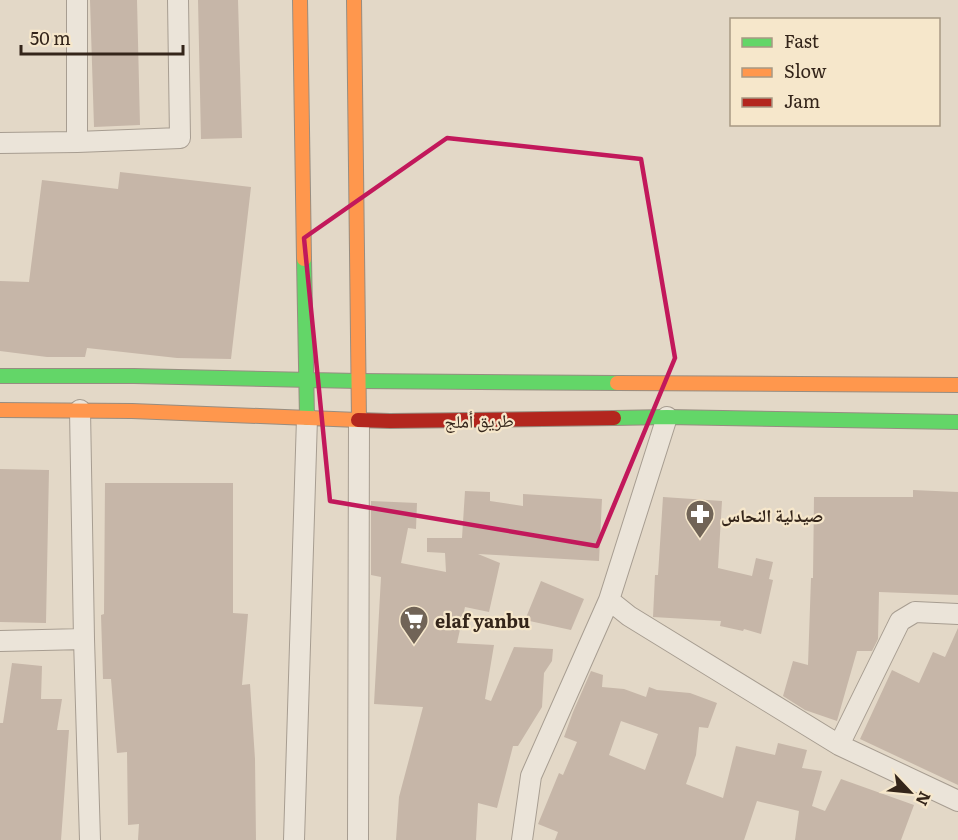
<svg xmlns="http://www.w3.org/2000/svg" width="958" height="840" viewBox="0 0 958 840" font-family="Literata,'Noto Naskh Arabic',serif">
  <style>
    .building { fill: #c6b6a8; fill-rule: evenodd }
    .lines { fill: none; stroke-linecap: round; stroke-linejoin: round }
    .street-casing { stroke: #a79d91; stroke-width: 22 }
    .fast-casing { stroke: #978d81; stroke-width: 16 }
    .slow-casing { stroke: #978d81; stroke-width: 16 }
    .jam-casing { stroke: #978d81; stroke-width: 16 }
    .street { stroke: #ebe4d9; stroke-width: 20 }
    .fast { stroke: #63d668; stroke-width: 14 }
    .slow { stroke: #ff974d; stroke-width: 14 }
    .jam { stroke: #b3261e; stroke-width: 14 }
    .marked { fill: none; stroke: #c2185b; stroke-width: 4.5; stroke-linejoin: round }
    .labels { text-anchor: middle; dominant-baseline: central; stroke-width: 4.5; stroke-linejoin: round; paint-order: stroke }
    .street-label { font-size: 18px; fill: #34251a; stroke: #f6e7cb }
    .poi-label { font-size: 18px; font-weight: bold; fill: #34251a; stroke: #f6e7cb; text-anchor: start }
  </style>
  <rect width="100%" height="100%" fill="#e3d8c7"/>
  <path class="building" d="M90,0h47l3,125 -46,2z
    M198,0h40l4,138 -41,1z
    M120,172l131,15 -20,172 -54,-1 -90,-10 -2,9h-38l-47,-6v-70l29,1 13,-102 76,9z
    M0,469l49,1 -3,153 -46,-1z
    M105,483h128v130l15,1 -6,71 8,-1 5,75 1,81h-118l1,-16 -11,1 -1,-73 -10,1 -6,-74h-8l-2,-64 3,-1z
    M913,490l45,2v103l-79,-3 -1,47 -6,12h-15l-20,70 -32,-11 -22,-14 10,-35 15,4 3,-87h2l1,-81h99z
    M465,491l25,1v9l33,5v-12l79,5 -3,62 -121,-7 22,9 -11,49 -24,-5 -8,36 37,2 -9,54 6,2 23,-54 39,2 -1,12 -8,12 -2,34 -24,39h-5l-16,62 -19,-5 -2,37h-80l3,-43 24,-90 -49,-3 7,-127 -10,-2v-74l46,2 -1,26 -8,-1 -7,35 45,9 -1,-19 -18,-1v-14h35z
    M663,497l59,4 -4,67 34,8 4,-18 17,4 -4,17 4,1 -12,54 -17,-5 -1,2 -23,-5 1,-5 -68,-4 2,-42h3z
    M541,581l43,18 -13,31 -46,-10z
    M958,628v157l-98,-46 32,-69 27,13 14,-31 12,5z
    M12,663l30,3 -1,33h21l-5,31h12l-8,110h-61v-117h3z
    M591,671l12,4 -1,12 22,2 22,8 3,-10 8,3 33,3 27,10 -9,25 -9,-1 -3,28 -10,29 37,14 13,-52 39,9 3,-12 29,7 -5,18 20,3 -10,35 13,5 16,-32 73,26 -13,35h-106l4,-29 -42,-10 -13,39h-189l3,-8 -20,-8 21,-51 4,2 14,-33 -13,-5 9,-25zM621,721l37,13 -13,36 -36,-15z"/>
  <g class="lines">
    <g class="street-casing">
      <path id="street" d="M77,142v-142
        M0,143l77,-1 103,-4 -2,-138
        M80,410l4,229 6,201
        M609,600l20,16 210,129 119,56
        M0,641l84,-2
        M839,745l61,-124 15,-9 43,2
        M294,840l13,-422
        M358,840l1,-420
        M522,840l9,-64 78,-176 58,-183"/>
    </g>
    <g class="fast-casing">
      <path id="fast" d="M304,259l3,159
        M0,376h134l224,5 259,2
        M614,418l53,-1 291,5"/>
    </g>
    <g class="slow-casing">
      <path id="slow" d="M300,0l4,259
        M354,0l5,420
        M617,383l341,2
        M0,410l132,1 226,9"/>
    </g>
    <g class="jam-casing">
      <path id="jam" d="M358,420l32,1 224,-3"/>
    </g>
    <use href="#street" class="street"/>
    <use href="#fast" class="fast"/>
    <use href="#slow" class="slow"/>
    <use href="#jam" class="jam"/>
  </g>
  <path class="marked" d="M447,138l194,21 34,199 -78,188 -267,-45 -26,-263z"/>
  <defs>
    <g id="pharmacy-pin" transform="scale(1.5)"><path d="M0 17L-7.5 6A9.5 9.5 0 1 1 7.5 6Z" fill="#716457" stroke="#f6e7cb"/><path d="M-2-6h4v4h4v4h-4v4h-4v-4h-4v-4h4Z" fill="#fff"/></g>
    <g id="supermarket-pin" transform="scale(1.5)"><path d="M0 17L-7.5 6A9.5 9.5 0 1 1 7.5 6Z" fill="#716457" stroke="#f6e7cb"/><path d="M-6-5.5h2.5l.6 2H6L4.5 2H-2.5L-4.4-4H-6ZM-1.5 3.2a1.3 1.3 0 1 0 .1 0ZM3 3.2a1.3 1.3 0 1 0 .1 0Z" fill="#fff"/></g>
  </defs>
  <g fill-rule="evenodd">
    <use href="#pharmacy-pin" x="700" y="514"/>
    <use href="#supermarket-pin" x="414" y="620"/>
  </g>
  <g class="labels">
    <g class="street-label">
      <text transform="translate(479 420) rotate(-1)">طريق أملج</text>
    </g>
    <g class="poi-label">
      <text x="721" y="514">صيدلية النحاس</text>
      <text x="435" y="620">elaf yanbu</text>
    </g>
  </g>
  <rect x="730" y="18" width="210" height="108" fill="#f6e7cb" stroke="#a89984" stroke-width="1.5"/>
  <rect x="742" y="38" width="30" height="9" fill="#63d668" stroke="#a89984" stroke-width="1.5"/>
  <text x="784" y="48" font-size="18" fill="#34251a">Fast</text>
  <rect x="742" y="68" width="30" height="9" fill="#ff974d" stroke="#a89984" stroke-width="1.5"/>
  <text x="784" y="78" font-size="18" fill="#34251a">Slow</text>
  <rect x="742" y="98" width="30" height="9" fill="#b3261e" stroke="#a89984" stroke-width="1.5"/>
  <text x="784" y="108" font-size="18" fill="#34251a">Jam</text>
  <g transform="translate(910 792) rotate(116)" stroke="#f6e7cb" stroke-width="4.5" paint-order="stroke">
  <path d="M0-4.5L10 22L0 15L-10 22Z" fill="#34251a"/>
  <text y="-9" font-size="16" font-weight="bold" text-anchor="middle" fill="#34251a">N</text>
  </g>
  <path d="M21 45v9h162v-9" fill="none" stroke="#34251a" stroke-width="3"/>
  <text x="30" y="45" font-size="18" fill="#34251a" stroke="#f6e7cb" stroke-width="4.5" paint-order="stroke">50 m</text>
</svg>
